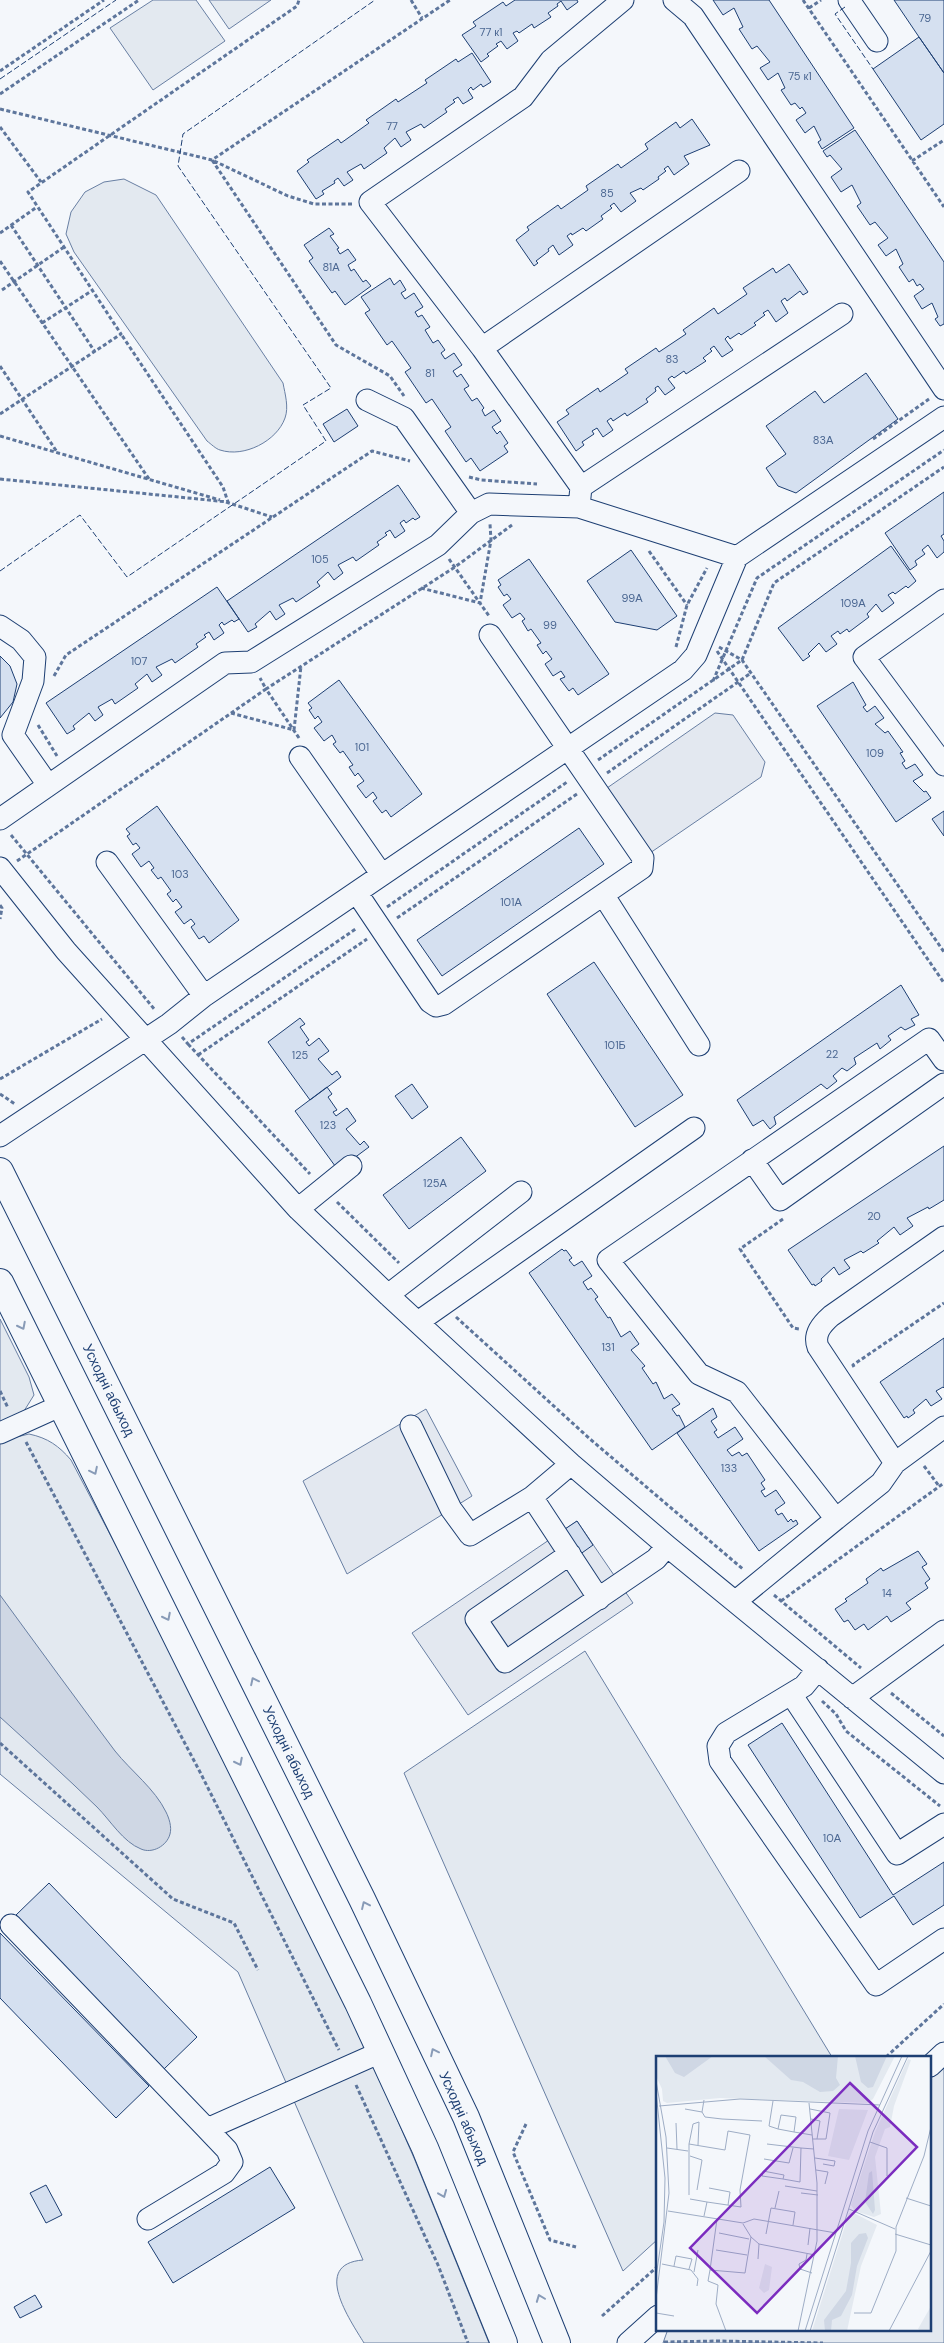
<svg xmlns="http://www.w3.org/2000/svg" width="944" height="2343" viewBox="0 0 944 2343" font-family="'DM Sans',sans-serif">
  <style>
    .green { fill: #e3e9f0; stroke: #687fa3 }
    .parking { fill: #e3e8f0; stroke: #687fa3 }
    .water { fill: #cfd7e4; stroke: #687fa3 }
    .building { fill: #d5e0f0; stroke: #1d3f73 }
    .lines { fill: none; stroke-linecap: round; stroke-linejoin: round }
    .minor-casing { stroke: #1d3f73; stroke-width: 23 }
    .major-casing { stroke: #1d3f73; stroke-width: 28 }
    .path { stroke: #5e769c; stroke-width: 3; stroke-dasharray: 4 2.5; stroke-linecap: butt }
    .minor { stroke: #f4f7fb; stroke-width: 21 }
    .major { stroke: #f4f7fb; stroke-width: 26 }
    .fence { stroke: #1d3f73; stroke-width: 1; stroke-dasharray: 6 2.5; stroke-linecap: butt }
    .oneway { stroke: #889bb7 }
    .labels { text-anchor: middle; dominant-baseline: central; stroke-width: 4; stroke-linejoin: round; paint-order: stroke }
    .number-label { font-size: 11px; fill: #4b6792 }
    .street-label { font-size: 14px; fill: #1d3f73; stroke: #f4f7fb }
    .inset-road { fill: none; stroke: #9eadc5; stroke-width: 1 }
    .view { fill: #7b2cbf; fill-opacity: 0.15; stroke: #7b2cbf; stroke-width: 2.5 }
    .inset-edge { fill: none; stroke: #1d3f73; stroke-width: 2.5 }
  </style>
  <rect width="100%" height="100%" fill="#f4f7fb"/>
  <path class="green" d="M153,0h43l29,41 -72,49 -43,-62z
    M209,0h62l-42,29z
    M124,179l32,16 127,188c2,11 6,24 2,35 -8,23 -41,40 -65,32 -4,-1 -9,-6 -13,-9l-133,-189 -8,-18 5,-22 14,-20 19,-10z
    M0,1319l29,58 5,18 -10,16 -24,12z
    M29,1434c19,4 30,12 42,26l146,278 109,219 88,201 75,185h-125c-14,-23 -53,-79 -1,-83l-125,-288 -238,-198v-333z
    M585,1651l247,406h-174v182l-35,32 -219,-498z
    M944,2067v276h-281l5,-14h262v-250z"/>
  <path class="parking" d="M715,713l18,2 32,47 -4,15 -111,76 -43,-65z
    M426,1409l46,87 -125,78 -44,-93z
    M577,1521l56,82 -165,112 -56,-82z"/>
  <path class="water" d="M0,1595c38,52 76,104 115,156 16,20 40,38 51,61 3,6 6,15 4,22 -3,12 -18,20 -29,15 -18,-7 -31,-29 -44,-42 -32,-31 -64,-60 -97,-90z"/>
  <path class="building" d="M515,0h62l1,2 -11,8 -6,-9 -4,3 1,2 -10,7 3,4 -17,11 -2,-4 -13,9 -2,-2 -4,2 5,8 -11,8 -6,-8 -5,3 2,2 -11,8 2,2 -8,6 -19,-27 14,-9 -3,-4 30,-20 3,4z
    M713,0h56l85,128 -32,21 -4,-7 3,-2 -7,-14 -9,7 -9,-13 10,-7 -4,-6 -2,2 -5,-6 -4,2 -10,-15 4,-2 -7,-15 -10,7 -8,-12 10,-6 -13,-16 -5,3 -13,-20 4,-2 -9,-19 -11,7z
    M894,0h50v73l-25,-36z
    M919,37l25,36v51l-23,16 -48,-71z
    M472,53l19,29 -8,5 -2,-3 -8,6 -2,-3 -3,3 5,8 -10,6 -5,-7 -5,3 2,2 -10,7 2,3 -23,16 -3,-4 -15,8 5,8 -10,7 -6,-9 -11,10 3,5 -23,16 -3,-5 -14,8 6,8 -9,6 -6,-8 -4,3 1,2 -13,8 2,3 -8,5 -19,-28 12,-9 -2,-2 31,-21 3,4 28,-20 -3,-3 30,-21 2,3 29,-19 -2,-3 31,-21 2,3z
    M692,119l18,26 -26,11 5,8 -15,11 -6,-9 -4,3 2,2 -8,6 1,2 -16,11 -2,-2 -11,5 6,8 -15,11 -7,-9 -4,3 2,2 -11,8 2,3 -17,12 -3,-3 -11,7 -1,-2 -4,3 6,9 -14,10 -6,-10 -5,4 1,2 -13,10 2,2 -4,3 -18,-26 13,-10 -2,-3 31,-22 3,4 27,-19 -2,-4 32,-22 3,4 27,-19 -3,-5 31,-22 4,6z
    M855,130l89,132v62l-4,2 -5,-7 3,-2 -6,-14 -10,6 -8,-13 10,-7 -4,-5 -3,2 -4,-7 -4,3 -10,-15 4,-3 -7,-15 -10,7 -8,-11 10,-7 -13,-16 -5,3 -13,-19 4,-3 -9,-18 -11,7 -10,-15 11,-8 -12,-14 -3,2 -4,-6z
    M329,228l5,6 -4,2 9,12 -2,1 3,5 8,-5 8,11 -8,5 3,6 3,-2 9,13 3,-2 5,6 -26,19 -10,-14 -3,2 -23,-32 4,-3 -9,-13z
    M789,264l19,28 -5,3 -3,-4 -13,10 -2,-3 -4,3 7,12 -12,9 -8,-12 -5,3 2,2 -11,8 2,2 -15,10 -2,-2 -9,6 -2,-3 -3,3 8,11 -11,7 -8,-11 -4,3 2,2 -9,7 3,3 -20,13 -2,-3 -10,7 -2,-2 -4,3 7,9 -10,7 -7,-9 -3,2 1,3 -10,8 2,3 -21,14 -2,-3 -12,8 -2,-3 -4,3 6,9 -10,7 -6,-9 -5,3 2,3 -12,8 2,3 -8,6 -19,-29 12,-8 -3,-4 32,-22 2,4 28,-19 -3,-4 31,-21 3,4 27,-18 -3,-4 31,-22 4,6 29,-20 -4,-6 30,-20 3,5z
    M390,278l4,7 6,-5 6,10 -5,3 4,6 9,-6 9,14 -8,5 3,5 4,-2 8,12 -5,3 8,13 5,-3 7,10 -4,3 4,6 9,-6 8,12 -9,6 4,6 4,-3 8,12 -5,3 8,12 5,-3 7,10 -2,2 3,6 9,-6 7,11 -9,6 5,7 3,-3 8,12 -4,3 4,6 -28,19 -9,-13 -5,4 -21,-31 6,-4 -19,-28 -6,4 -21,-31 6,-4 -19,-27 -5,4 -22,-32 5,-3 -9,-13z
    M866,373l32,46 -102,74 -18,-7 -12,-18 20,-14 -20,-28 49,-35 9,12z
    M347,409l11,17 -24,16 -11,-18z
    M398,485l22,32 -5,3 -2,-2 -7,5 -2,-3 -4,3 5,8 -10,7 -5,-8 -5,3 2,2 -10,7 2,3 -23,16 -3,-4 -15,8 5,8 -9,7 -6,-8 -11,10 3,4 -24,16 -3,-4 -14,7 6,9 -9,6 -6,-9 -15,13 2,3 -9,5 -21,-31z
    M944,492v42l-3,2 3,5v11l-7,6 -9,-13 -6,5 3,4 -10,7 2,4 -7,5 -25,-37z
    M891,546l25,35 -8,7 -2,-2 -11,8 -2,-2 -5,3 6,8 -12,9 -6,-8 -9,10 2,3 -20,15 -2,-3 -7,5 -2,-3 -7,5 6,8 -11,8 -7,-9 -11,11 2,2 -7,5 -25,-33z
    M631,550l46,66 -20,14 -42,-8 -28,-41z
    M529,559l80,115 -31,21 -5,-7 -4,3 -9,-12 5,-2 -4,-6 -8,5 -8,-12 7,-5 -6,-8 -3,3 -6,-9 4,-2 -10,-14 -3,2 -6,-10 3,-2 -5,-6 -8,5 -9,-13 8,-6 -4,-5 -3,2 -6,-9 3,-2 -3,-5z
    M217,587l22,32 -5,3 -2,-2 -8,5 -2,-3 -3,3 5,8 -10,7 -5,-8 -5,3 2,2 -10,7 2,3 -23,16 -3,-4 -16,8 6,8 -10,7 -5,-8 -12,10 3,4 -23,16 -3,-5 -14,8 5,8 -8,6 -6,-8 -16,13 2,3 -8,5 -21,-31z
    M0,656l10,10 7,18 -4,18 -13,16z
    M339,680l83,114 -31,23 -5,-7 -4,3 -9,-12 4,-3 -4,-6 -7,6 -9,-12 7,-5 -6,-8 -3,3 -6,-9 4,-2 -10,-14 -3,2 -7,-9 3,-2 -4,-7 -8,6 -10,-13 8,-6 -4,-6 -3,3 -6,-9 3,-2 -4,-5z
    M853,682l13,23 -3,2 4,5 8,-6 9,12 -9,6 10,9 3,-2 15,21 -3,1 5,8 -3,2 4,6 9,-5 8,11 -10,6 11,11 2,-1 5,7 -35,24 -79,-116z
    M157,806l82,114 -30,23 -5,-7 -5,3 -8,-12 4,-3 -4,-5 -7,5 -9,-12 7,-5 -6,-8 -3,3 -6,-8 4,-3 -10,-14 -3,2 -7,-9 3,-2 -5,-7 -8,6 -9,-13 8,-6 -4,-5 -3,2 -6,-9 3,-2 -4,-5z
    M944,811v25l-12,-17z
    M579,828l25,36 -162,112 -25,-36z
    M594,962l89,133 -48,32 -88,-133z
    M901,985l18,30 -8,4 4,6 -10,5 -4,-3 -13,9 3,4 -11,9 -3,-6 -23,15 2,6 -9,7 -5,-3 -9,8 4,5 -10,8 -6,-5 -47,33 2,7 -6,5 -7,-9 -10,6 -16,-26z
    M300,1018l5,6 -5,3 9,13 -3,2 3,4 10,-8 10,13 -11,8 14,16 5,-4 4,6 -31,23 -42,-58z
    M412,1084l16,23 -16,12 -17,-23z
    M327,1087l5,7 -4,3 9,13 -4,2 3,4 11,-8 9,13 -10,8 14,16 4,-4 5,6 -31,23 -43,-59z
    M461,1137l25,34 -77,58 -26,-34z
    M944,1146v54l-15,9 -1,-2 -21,11 6,8 -13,9 -6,-8 -17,14 2,2 -16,10 -2,-2 -17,9 6,8 -11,7 -5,-8 -13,12 1,2 -7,5 -1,-2 -2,1 -24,-35z
    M562,1249l2,2 2,-1 6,8 -3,2 5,6 8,-5 10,15 -9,6 5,8 3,-2 7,9 -3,2 13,19 2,-1 11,20 9,-6 9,13 -8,6 14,16 -3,2 11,16 3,-2 8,17 8,-5 8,10 -8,5 5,7 2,-1 6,12 -33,23 -123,-177z
    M944,1338v50l-1,-1 -7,4 6,8 -11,7 -5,-7 -13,11 2,3 -7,5 -1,-2 -3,2 -24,-36z
    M713,1408l4,9 -6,4 6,9 -3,2 4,6 17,-11 8,12 -16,11 5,6 7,-4 3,4 5,-3 18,27 -4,3 4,6 -4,2 4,6 11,-7 9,13 -10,7 3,5 4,-2 6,9 3,-3 2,3 3,-2 2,4 -39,27 -82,-118z
    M577,1521l16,24 -14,10 -17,-24z
    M918,1551l9,13 -5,3 8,12 -5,4 3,5 -22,15 5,6 -20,13 -4,-6 -19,14 -4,-6 -9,6 -7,-10 -4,2 -9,-13 12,-8 -2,-2 23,-16 -2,-4 15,-11 2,3z
    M782,1723l111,172 51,-33v43l-31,20 -19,-29 -34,22 -112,-173z
    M49,1883l148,154 -33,32 -148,-154z
    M0,1933l149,153 -33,32 -116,-120z
    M270,2167l25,41 -122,75 -25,-41z
    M46,2185l16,30 -16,8 -16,-30z
    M35,2295l7,12 -22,11 -6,-11z"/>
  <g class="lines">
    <g class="minor-casing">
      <path id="minor" d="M623,0l-72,60 -28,37 -153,105 112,146 99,139 -2,20 158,50
        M674,0l19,16 251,373
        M849,0l28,41
        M482,348l257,-177
        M367,400l37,18 67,95
        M581,487l261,-173
        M944,600l-80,57 80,108
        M0,626l21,14 14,17 -2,24 -20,54 35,50
        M300,757l82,118
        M0,819l225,-156 26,-1 187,-117 33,-32 18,-9 90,3
        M107,862l97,134
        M0,868l66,83 232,258 90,86 183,169 96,82 277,227
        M357,893l73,109 6,4 8,-2 198,-136 1,-10 -153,-223
        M604,896l95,149
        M0,1136l169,-112 35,-28 479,-326 13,-15 41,-98 207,-140
        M752,1160l28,40 164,-116
        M298,1209l53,-43
        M388,1295l133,-103
        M418,1322l276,-194
        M411,1426l40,83 19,26 62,-38 39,-33
        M0,1433l62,-28
        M895,1463l-77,-116c-5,-13 4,-23 13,-31l113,-79
        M532,1497l67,102
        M836,1519l45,-36 14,-20 49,-36
        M570,1554l-94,65 29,43 151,-103 11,-13
        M736,1601l100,-82 -99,-127 -38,-18 -91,-114 321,-221 15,21
        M818,1669l-14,17 -78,47 -8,13 2,15 156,224 68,-46
        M791,1694l106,160 47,-30
        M852,1698l92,-67
        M11,1925l196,204 174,-77
        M930,2066l14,-13
        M148,2219l76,-46 8,-11 -5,-12 -20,-21
        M628,2343l30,-27"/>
    </g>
    <g class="major-casing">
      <path id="major" d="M0,1171l362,728 104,218 91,226
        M0,1282l358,721 67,145 79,195"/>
    </g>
    <path class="path" d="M411,0l11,18
      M803,0l141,207
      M809,8l12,-8
      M0,71l104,-71
      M0,94l139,-94
      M0,109l212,51 238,-160
      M0,127l41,55
      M912,161l32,-21
      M352,204h-38l-26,-8 -76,-36 124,185 54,31 14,20
      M11,225l84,127
      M0,233l37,-26
      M0,261l149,218
      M2,290l62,-43
      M42,323l51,-33
      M0,366l57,86
      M0,414l121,-80 -93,-142 269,-186 2,-6
      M0,436l220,64
      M873,439l56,-40
      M469,477l12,3 56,4
      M0,479l228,23 -5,-15 -102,-153
      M226,502l46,15
      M649,551l38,54
      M449,559l40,57
      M421,588l59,15 11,-63 -1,-16
      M676,647l11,-42 20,-37
      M719,647l23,13 202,292
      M717,651l227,332
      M54,676l12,-21 306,-204 38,10
      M713,681l44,-103 187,-128
      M231,713l63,17 7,-64
      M38,725l19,31
      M299,738l-33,-49 189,-122 57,-42
      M598,760l144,-100 32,-77 170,-116
      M607,773l144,-100
      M11,835l144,175
      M17,861l249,-172 -6,-11
      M0,905l2,3 -2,11
      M387,907l180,-125
      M397,918l180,-124
      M182,1037l6,7 169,-116
      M188,1044l122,130
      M198,1055l169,-116
      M0,1079l102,-60
      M0,1094l15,10
      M337,1202l62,61
      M783,1219l-43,30 53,79 6,1
      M456,1317l134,122 154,131
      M854,1367l-1,-2 91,-62
      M0,1391l8,17
      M26,1442l174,330 139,278
      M924,1466l15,20
      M774,1595l87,73
      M781,1601l163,-118
      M891,1693l53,43
      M822,1701l14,13 10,17 94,75
      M0,1743l173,156 61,24 24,47
      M886,2057l58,-53
      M356,2085l82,180 30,78
      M526,2124l-13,28 37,88 26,7
      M602,2316l56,-50
      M664,2342l52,-1 107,2"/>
    <use href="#minor" class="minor"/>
    <use href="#major" class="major"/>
    <path class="fence" d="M845,7l-10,7 38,55
      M0,79l116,-79
      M0,571l80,-56 47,62 199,-136 -23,-36 28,-17 -153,-222 5,-32 192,-134"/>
  </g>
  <defs><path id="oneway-chevron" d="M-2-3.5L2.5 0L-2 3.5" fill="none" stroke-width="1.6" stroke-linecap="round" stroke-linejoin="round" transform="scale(1.25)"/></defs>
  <g class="oneway">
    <use href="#oneway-chevron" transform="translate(22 1326) rotate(63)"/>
    <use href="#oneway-chevron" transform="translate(94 1471) rotate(64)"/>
    <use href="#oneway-chevron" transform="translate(167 1617) rotate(63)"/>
    <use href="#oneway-chevron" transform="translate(254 1681) rotate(-116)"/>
    <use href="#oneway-chevron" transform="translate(239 1762) rotate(63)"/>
    <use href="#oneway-chevron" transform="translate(365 1905) rotate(-115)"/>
    <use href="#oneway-chevron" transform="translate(434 2052) rotate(-116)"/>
    <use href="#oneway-chevron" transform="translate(443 2194) rotate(68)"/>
    <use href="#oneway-chevron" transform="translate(540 2298) rotate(-111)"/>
  </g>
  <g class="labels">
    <g class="number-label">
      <text x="925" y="18">79</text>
      <text x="491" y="32">77 к1</text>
      <text x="800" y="76">75 к1</text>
      <text x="392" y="126">77</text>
      <text x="607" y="193">85</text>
      <text x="331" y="267">81А</text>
      <text x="672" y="359">83</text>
      <text x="430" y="373">81</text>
      <text x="823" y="440">83А</text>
      <text x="320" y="559">105</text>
      <text x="632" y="598">99А</text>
      <text x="853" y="603">109А</text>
      <text x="550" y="625">99</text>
      <text x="139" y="661">107</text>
      <text x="362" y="747">101</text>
      <text x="875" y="753">109</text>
      <text x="180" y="874">103</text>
      <text x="511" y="902">101А</text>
      <text x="615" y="1045">101Б</text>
      <text x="832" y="1054">22</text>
      <text x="300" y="1055">125</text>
      <text x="328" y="1125">123</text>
      <text x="435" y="1183">125А</text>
      <text x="874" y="1216">20</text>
      <text x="608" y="1347">131</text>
      <text x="729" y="1468">133</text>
      <text x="887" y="1593">14</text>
      <text x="832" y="1838">10А</text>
    </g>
    <g class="street-label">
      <text transform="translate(109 1390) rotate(64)">Усходні абыход</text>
      <text transform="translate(289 1752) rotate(64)">Усходні абыход</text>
      <text transform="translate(464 2118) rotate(66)">Усходні абыход</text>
    </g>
  </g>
  <g transform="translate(656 2056)">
    <rect width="275" height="275" fill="#f4f7fb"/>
    <path d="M0,0h239l-22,43 -6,4 -147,-5 -53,5 -4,-2 -1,-12 -6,-13zM252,3l3,1 -17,46 -4,21 -5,2 -10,28 6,57 -7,3 -19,-6 -4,-6 24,-73zM183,53l29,1 -19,50 -21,-4zM196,156l25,13 -16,41 -14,65h-35l37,-118zM109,208l7,3 -3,23 -5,3 -5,-5zM275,250v25h-10l-3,-2z" fill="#e3e9f0"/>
    <path d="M9,0h48l-29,21 -9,-4zM108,0h74l-2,22 4,7 -7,6 -13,1 -17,-10 -12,-2zM199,0h32l-14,31 -5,1 -7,-6zM216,115l3,39 -2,4 -8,-12 4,-29zM210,177l2,5 -11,28 -5,29 -11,21 -9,4 -1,11h-6l-1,-11 22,-29 5,-28v-20l8,-9z" fill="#cfd7e4"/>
    <path class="inset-road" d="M0,25l10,56 3,56 -13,106M0,36l9,86 -1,44 -8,55M117,45l-4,25 9,3M3,50l81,-7 140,6M29,53l17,3 2,-12M154,53l20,4 -4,26h-13M46,56l3,5 17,2 40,2M155,63l9,2 -3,18M20,67l1,26M138,76l2,-15 -15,-2 -3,14 16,3 18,3M214,86l17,6v28M33,88l4,-20 6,-2 -1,23M111,88l34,4M11,92l21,3M34,100l12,4 -5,30M159,102l20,3 -1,5 -11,-2M108,103l25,4 4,-15M160,114l12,2 -3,12M127,123l1,-4 -21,-4 -1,5 21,3 17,3 1,-34 13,1M129,130l32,5M53,132l21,4 -2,13M145,137l17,2M33,139v-51l36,6 3,-19 22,4 -10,55 1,17 -34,-5 -3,14M250,142l25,8M34,143l17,3M119,152l4,-17M193,153l46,20M12,155l75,12 11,-4 82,14M63,177l30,6M110,178l5,-26 24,4 -2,13M239,178l36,11M95,181l8,7 56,11M152,189l2,-17M60,194l31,5M151,198l-1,6 -7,4 1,5 12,4M102,203l1,-15M6,208l29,6 7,9 -1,7M18,210l2,-10 16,3 -3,10M54,214l7,-51M38,216l4,-22M0,257l18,3M198,257h17l25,-62v-24l28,-71 7,-29M70,275l-10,-27 2,-19 -10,-4 2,-11 35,3 6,-36 -8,-13M142,275l19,-90v-58l-8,-80M149,275l63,-200 34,-75M154,275l63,-199 35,-76M233,275l42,-80"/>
    <path class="view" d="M194,27l67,64 -160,166 -67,-65z"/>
    <rect width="275" height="275" class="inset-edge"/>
  </g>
</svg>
